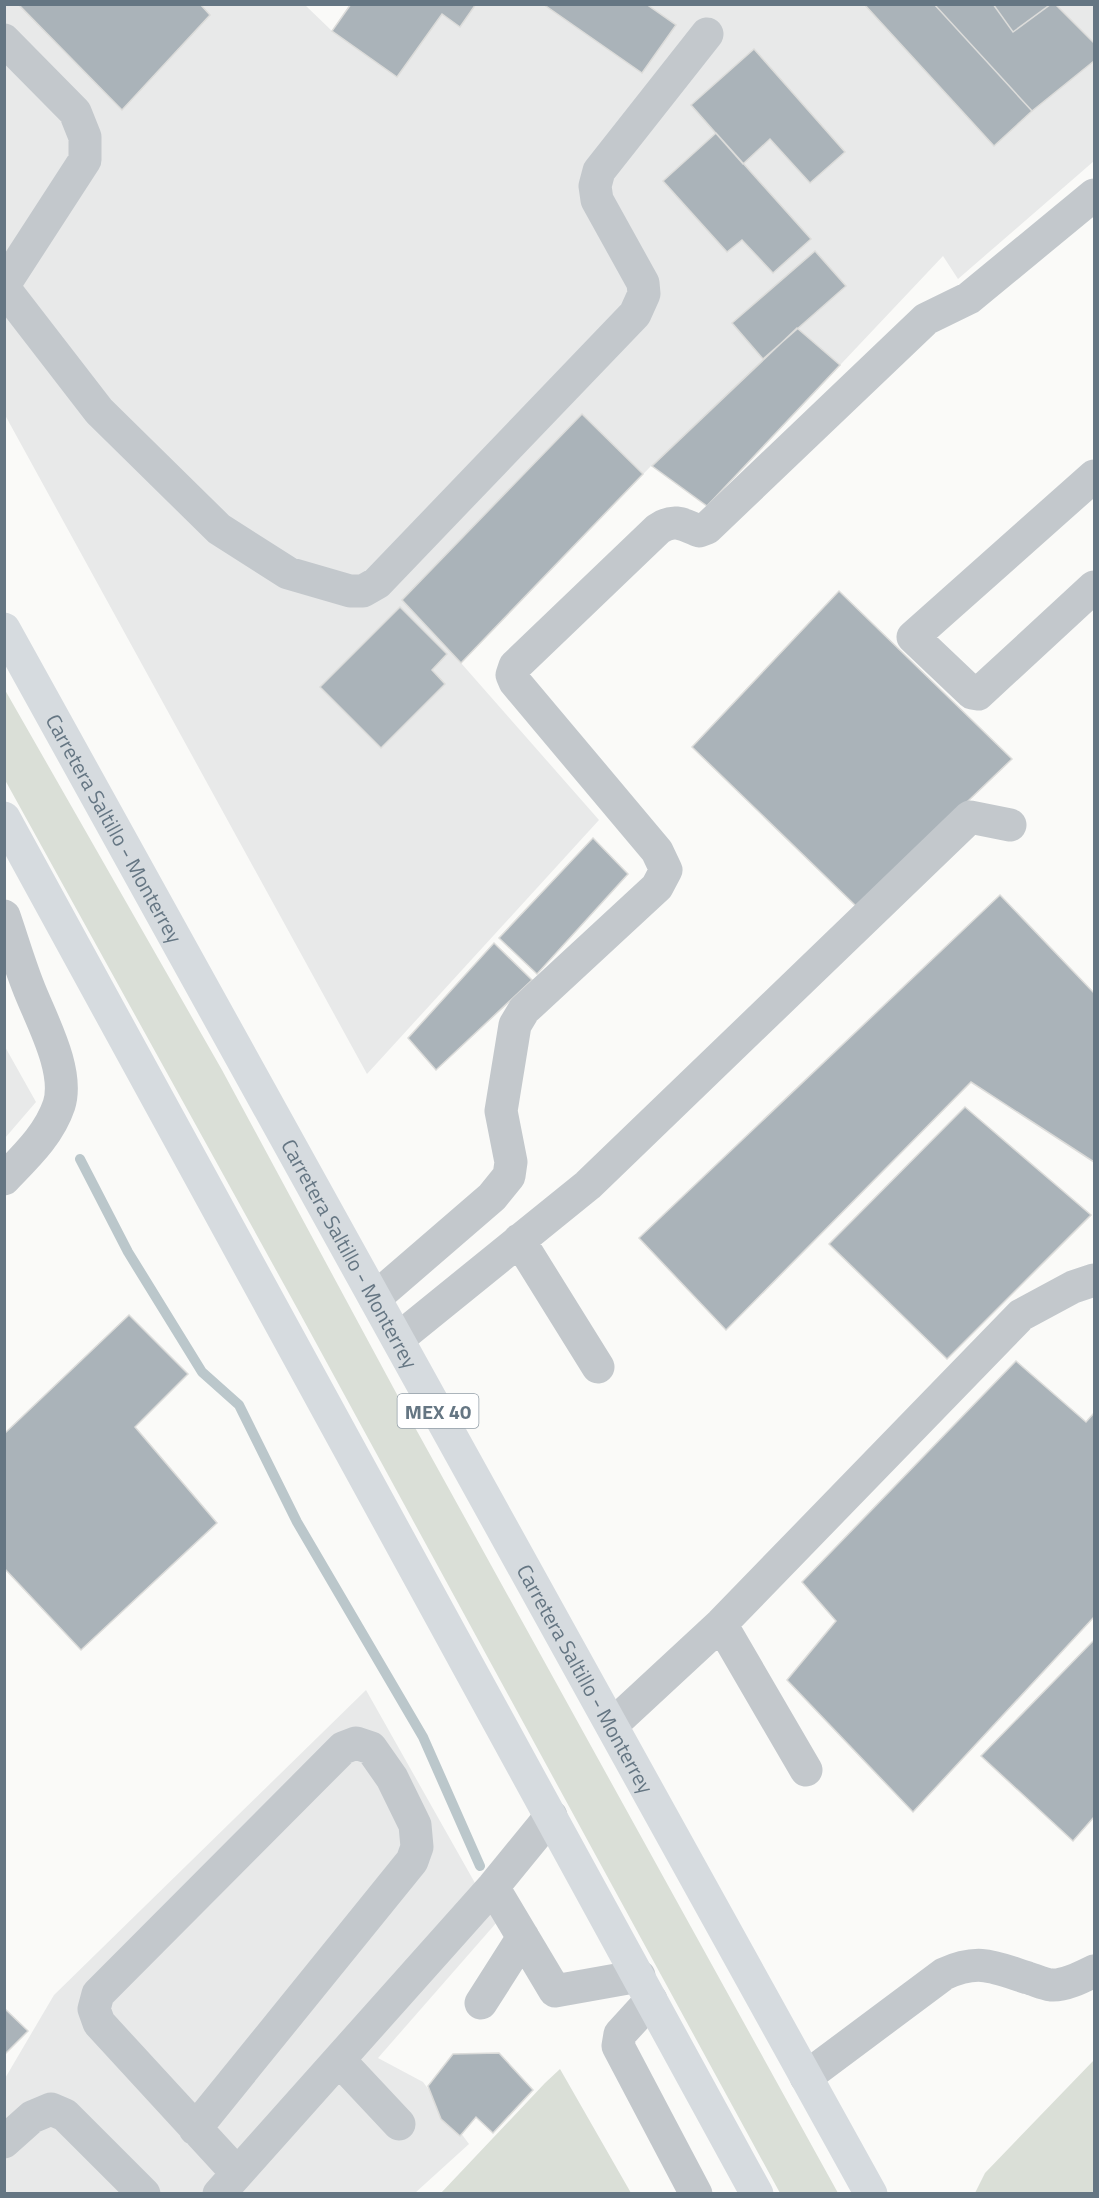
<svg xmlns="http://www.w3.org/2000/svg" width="1099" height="2198" viewBox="0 0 1099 2198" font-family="'Titillium Web',sans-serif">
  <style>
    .built { fill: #e8e9e9 }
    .green { fill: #dadfd7 }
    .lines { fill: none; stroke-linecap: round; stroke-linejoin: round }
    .stream { stroke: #bbc7cb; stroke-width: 10 }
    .building { fill: #aab3b9; stroke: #dcdcda; stroke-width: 1.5 }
    .minor { stroke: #c3c8cc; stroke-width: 33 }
    .major { stroke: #d6dbdf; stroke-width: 33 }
    .labels { text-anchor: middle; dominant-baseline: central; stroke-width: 6; stroke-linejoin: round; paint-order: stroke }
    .shield { fill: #fff; stroke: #939fa8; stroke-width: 1.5 }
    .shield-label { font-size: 20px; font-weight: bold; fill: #657683 }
    .street-label { font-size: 21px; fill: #657683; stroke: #fff }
  </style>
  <rect width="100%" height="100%" fill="#fafaf8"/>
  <path class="built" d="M350,4l744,1v156l-136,118 -15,-23 -236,250 -56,-40 -190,197 138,157 -232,254 -362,-659 -1,-410h301l27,26z
    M4,1045l32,57 -31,36h-1z
    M366,1690l131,232 -119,136 45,24 46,62 -54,49h-410l-1,-113 50,-85z"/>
  <path class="green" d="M5,690l217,380 185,343 431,780h-58l-483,-885 -292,-528z
    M1094,2060v133h-119l10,-20z
    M560,2069l71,124h-190l104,-110z"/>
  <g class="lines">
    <path class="stream" d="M80,1159l48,93 74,120 37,33 58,117 126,215 57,129"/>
  </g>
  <path class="building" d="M18,4h182l10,11 -88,95z
    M351,4h125l-16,23 -18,-13 -45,63 -65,-46z
    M543,4h103l30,21 -34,48z
    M864,4h70l98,107 -38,35z
    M934,4h59l20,28 38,-28h4l39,39v18l-62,50z
    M993,4h58l-38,28z
    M754,49l91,103 -35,31 -40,-44 -27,25 -52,-59z
    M716,133l95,106 -38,34 -31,-33 -15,12 -64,-71z
    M815,251l31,35 -83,73 -31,-36z
    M797,328l43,37 -133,141 -55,-40z
    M582,414l61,60 -182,189 -59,-63z
    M839,591l173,168 -155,148 -165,-160z
    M400,607l47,47 -15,16 13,14 -64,64 -61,-61z
    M593,838l35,36 -91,100 -38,-36z
    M1000,895l94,98v169l-123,-80 -245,248 -87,-92z
    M494,943l38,37 -96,90 -28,-32z
    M965,1107l126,108 -144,144 -118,-115z
    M129,1315l59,59 -53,53 82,96 -136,127 -77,-82v-134z
    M1016,1361l70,61 8,-9v204l-181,195 -126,-132 49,-59 -34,-39z
    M1094,1640v177l-21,24 -92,-85z
    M4,2008l24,23 -24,24z
    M499,2053l34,37 -40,43 -17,-16 -16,19 -19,-17 -13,-33 25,-32z"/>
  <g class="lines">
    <path class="minor" d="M4,40l71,72 10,25v23l-81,125
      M4,288l95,123 120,118 69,44 62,18h13l14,-8 258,-269 9,-20 -1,-11 -46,-83 -2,-14 4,-15 108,-137
      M1094,476l-181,161 59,56 6,1 116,-107
      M4,916c8,23 15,47 24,70 12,32 42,84 31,119 -10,30 -34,52 -55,74
      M519,1240l79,127
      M375,1298l117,-101 17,-21 2,-14 -10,-51 14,-86 9,-15 133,-123 9,-17 -9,-19 -142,-169 -3,-7 3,-9 143,-137c16,-11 25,-5 41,2l8,-3 219,-209 43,-21 125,-103
      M398,1339l190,-154 382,-368 40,8
      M721,1624l85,146
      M612,1725l109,-101 300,-309 52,-28 21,-7
      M493,1887l62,104 84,-15
      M651,2000l-31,34 -2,12 78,148
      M481,2003l42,-66
      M339,2060l60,64
      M806,2077l138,-103c35,-16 50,-7 84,4 7,2 16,6 23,7 14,1 31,-8 43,-14
      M195,2129l217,-268 5,-14 -2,-22 -23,-47 -21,-30 -15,-5 -13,5 -245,246 -4,15 5,14 137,149
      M4,2142l28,-25 19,-8 14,6 79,79
      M219,2194l274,-307 58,-71"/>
    <g class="major">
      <path id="s1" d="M4,629l867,1565"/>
      <path d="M4,818l753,1376"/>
    </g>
  </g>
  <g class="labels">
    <rect class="shield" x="397.5" y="1394" width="81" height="34" rx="4.5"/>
    <g class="shield-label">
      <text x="438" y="1411">MEX 40</text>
    </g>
    <g class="street-label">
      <text stroke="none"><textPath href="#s1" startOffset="228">Carretera Saltillo - Monterrey</textPath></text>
      <text stroke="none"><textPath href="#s1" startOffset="714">Carretera Saltillo - Monterrey</textPath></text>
      <text stroke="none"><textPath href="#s1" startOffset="1200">Carretera Saltillo - Monterrey</textPath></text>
    </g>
  </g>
  <rect width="1099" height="2198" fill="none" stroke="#657683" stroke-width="12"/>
</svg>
